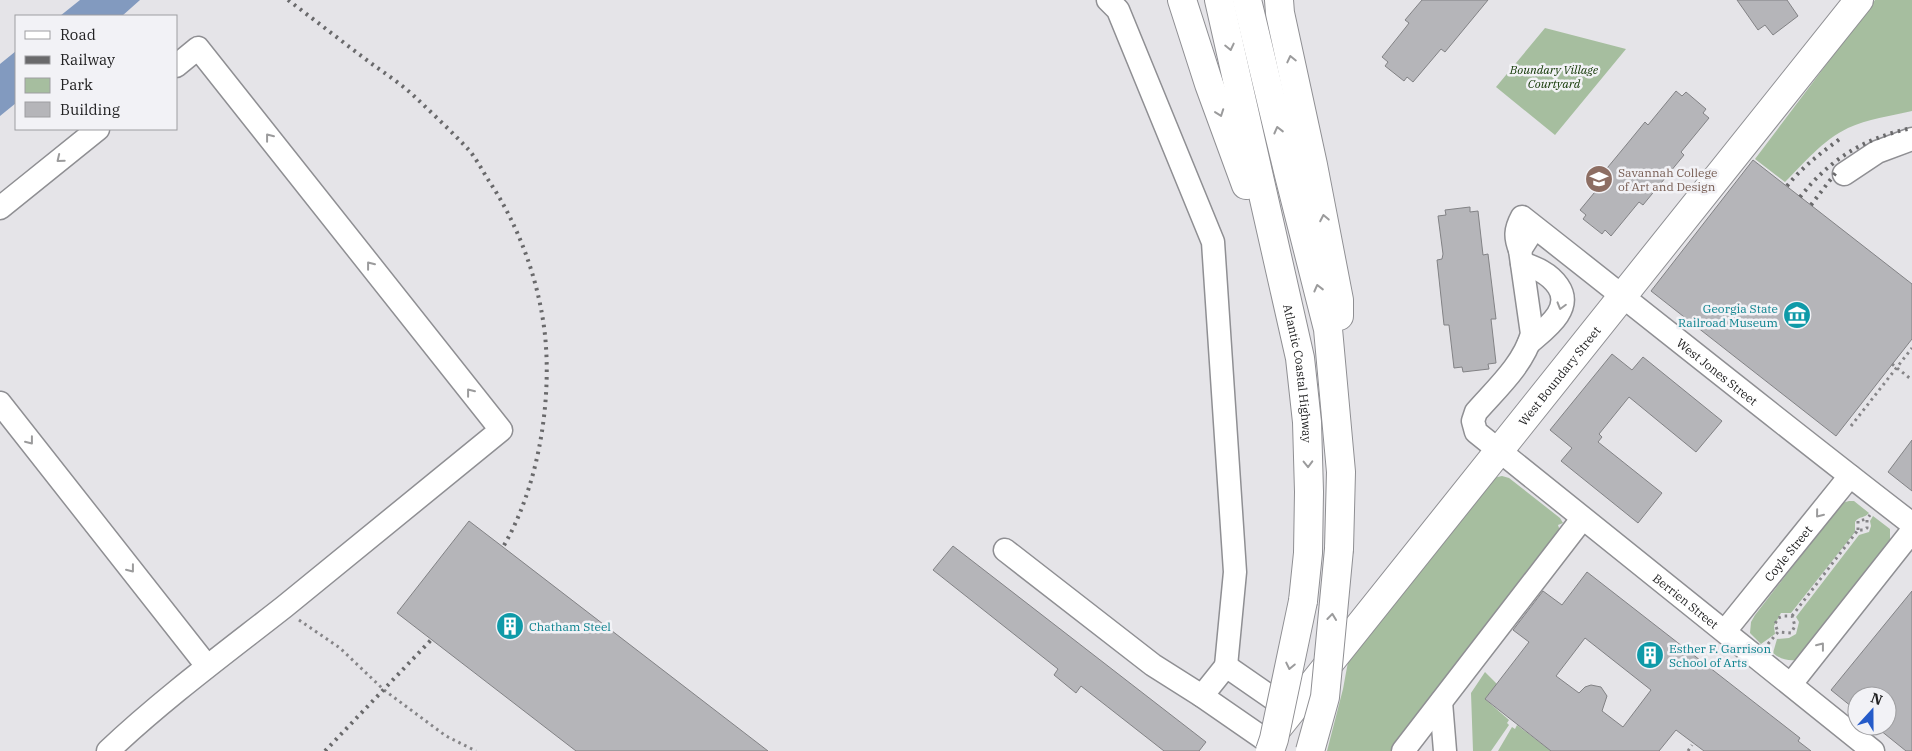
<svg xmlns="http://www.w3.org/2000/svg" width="1912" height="751" viewBox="0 0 1912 751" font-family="'IBM Plex Serif',serif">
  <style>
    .green { fill: #a6be9f }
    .water { fill: #829abf }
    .building { fill: #b5b5b9; stroke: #828285; fill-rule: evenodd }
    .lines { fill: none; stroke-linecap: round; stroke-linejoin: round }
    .minor-casing { stroke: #8f8f93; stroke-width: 25 }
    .major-casing { stroke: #8f8f93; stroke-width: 30 }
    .highway-casing { stroke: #8f8f93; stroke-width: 30 }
    .path { stroke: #868588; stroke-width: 3; stroke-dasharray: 2.5 4; stroke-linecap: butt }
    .minor { stroke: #fff; stroke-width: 22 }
    .major { stroke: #fff; stroke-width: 28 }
    .highway { stroke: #fff; stroke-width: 28 }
    .rail { stroke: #69696b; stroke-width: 4; stroke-dasharray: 2.5 5; stroke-linecap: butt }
    .highway-bridge-casing { stroke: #8f8f93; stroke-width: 30; stroke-linecap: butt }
    .highway-bridge { stroke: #fff; stroke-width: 28 }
    .oneway { stroke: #9b9b9c }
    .labels { text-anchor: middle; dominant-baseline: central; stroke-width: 5; stroke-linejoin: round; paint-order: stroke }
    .park-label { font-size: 12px; font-style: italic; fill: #0f3500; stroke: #f2f2f6 }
    .education-label { font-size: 12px; fill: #785e54; stroke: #f2f2f6; text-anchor: start }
    .culture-label { font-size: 12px; fill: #0d838f; stroke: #f2f2f6; text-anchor: start }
    .street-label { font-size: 12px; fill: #212122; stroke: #f2f2f6 }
  </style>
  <rect width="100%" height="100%" fill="#e5e4e8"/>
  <path class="green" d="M1875,0h37v111c-21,5 -45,8 -64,17 -25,12 -44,35 -63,54l-30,-23z
    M1545,28l81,21 -71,86 -59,-48z
    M1502,476l7,2 51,40 3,5 -5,2 1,3h4l-167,223h-69l16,-62 7,-38 143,-173z
    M1849,501h5l15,12c-4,5 -10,3 -14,9v10l-64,81h-10l-7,13 1,8 -14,10 -11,-11 1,-11 4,-7 87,-112z
    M1873,516l17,13v14l-93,117c-10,1 -17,-1 -24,-7l4,-14 12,-1 7,-4 3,-12 -3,-5 63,-82 10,-3 2,-6 -1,-5z
    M1485,672l12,12 -12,15 24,21 -2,3 2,2 -18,26h-18l-2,-58z
    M1517,725l34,26h-53l14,-24 3,2z"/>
  <path class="water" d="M80,0h60l-18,16h-62z
    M16,51v52l-16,13v-52z"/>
  <path class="building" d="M1422,0h66l-43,52 -4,-3 -28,33 -6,-5 -3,4 -19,-15 3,-4 -6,-5 24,-30 3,-4 -4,-3z
    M1737,0h50l11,16 -25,19 -8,-10 -7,5z
    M1676,91l6,5 4,-4 20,17 -3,4 6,5 -28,34 3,3 -41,50 -4,-3 -28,34 -6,-6 -3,4 -19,-15 3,-4 -6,-5 24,-29 3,-5 -4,-3 24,-29 18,-22 3,3z
    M1753,160l159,124v55l-76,97 -185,-145z
    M1470,207v5l8,-1 5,44 5,-1 8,65h-5l5,44 -8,1 1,5 -26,3 -1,-5 -8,1 -5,-43h-5l-7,-65 5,-1 1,-5 -5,-38 8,-1 -1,-5z
    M1612,354l20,16 11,-13 79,64 -26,31 -67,-55 -30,37 3,3 -4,5 64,51 -24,30 -77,-62 11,-13 -22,-18z
    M1912,440v51l-24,-19z
    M469,521l34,26 265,204h-192l-179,-138z
    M953,546l253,196 -7,9h-35l-83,-65 -5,7 -22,-18 4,-6 -125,-99z
    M1587,572l213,166 -2,3 13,10h-107l-28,-21 -17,21h-108l-66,-52 44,-57 -16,-12 30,-39 19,14zM1585,638l66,52 -28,37 -21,-16 5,-15 -6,-9 -10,-2 -6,2 -6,6 -23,-17z
    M1912,591v160h-6l-31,-25h12v-30h-30v15l-26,-21z"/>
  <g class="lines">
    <g class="minor-casing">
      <g id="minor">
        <path d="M1108,0l10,10 95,232 22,330 -9,94"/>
        <path d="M1844,174l33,-22 35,-13"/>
        <path d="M0,208l98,-79"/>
        <path id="s1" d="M1536,229l-7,7 -9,14c-5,-13 -5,-20 2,-33 130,102 259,206 390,307"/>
        <path id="s2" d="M1520,250l12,84c-9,31 -35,54 -56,78l-3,9 3,11 397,319"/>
        <path d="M1522,263c14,5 27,10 36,23 16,23 -13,43 -29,57"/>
        <path d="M0,403l207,263"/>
        <path d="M1005,550l148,115 49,31 65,45"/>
        <path id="s3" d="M1725,631l125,-155"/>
        <path d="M1791,684l121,-153"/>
        <path d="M1202,696l24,-30 65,45"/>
        <path d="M1441,702l4,49"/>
        <path d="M108,751c55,-52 116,-97 176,-144 72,-58 144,-118 217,-177l-303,-382 -22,18"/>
        <path d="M1403,751l179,-232"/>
      </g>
    </g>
    <g class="major-casing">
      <g id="major">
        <path id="s4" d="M1272,735l587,-735"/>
      </g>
    </g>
    <g class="highway-casing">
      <g id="highway">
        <path d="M1182,0l27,84 37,101"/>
        <path id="s5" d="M1219,0l81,358 7,64 2,70 -1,61 -5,48"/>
        <path d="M1247,0l42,175 39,154 13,143 -2,77"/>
        <path d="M1279,0l1,13 33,152 26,135v16"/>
      </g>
    </g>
    <path class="path" d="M1892,364l20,16
      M1851,426l61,-78
      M1858,530v-9l9,-2
      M1792,616l66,-86h6l3,-2v-9l3,-4
      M299,620l41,28 44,42 62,46 30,15
      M1768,644l10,-12 13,1 4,-7 -3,-10h-8l-6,2 -3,6 3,8
      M1688,751l4,-6"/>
    <use href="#minor" class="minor"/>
    <use href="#major" class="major"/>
    <use href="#highway" class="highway"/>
    <path class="rail" d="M288,0c28,21 56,43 84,64 14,10 29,20 42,32 18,17 37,35 54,53 8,9 14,21 21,32 30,45 50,100 56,154 7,68 -7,153 -42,212
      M1787,186c15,-19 34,-33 54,-48
      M1800,197c30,-38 64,-59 112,-69
      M1811,205l26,-34
      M325,751l106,-111"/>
    <g class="highway-bridge-casing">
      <path id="highway-bridge" d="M1270,751l4,-12 29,-138
        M1310,751l15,-54 14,-148"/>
    </g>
    <use href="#highway-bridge" class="highway-bridge"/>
  </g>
  <defs><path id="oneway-chevron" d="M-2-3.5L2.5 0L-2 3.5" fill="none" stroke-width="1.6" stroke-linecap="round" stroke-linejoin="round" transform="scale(1.25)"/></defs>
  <g class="oneway">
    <use href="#oneway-chevron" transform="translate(1230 47) rotate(77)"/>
    <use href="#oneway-chevron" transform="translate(1291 59) rotate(-103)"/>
    <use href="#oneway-chevron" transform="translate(1220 113) rotate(70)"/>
    <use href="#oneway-chevron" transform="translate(1278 130) rotate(-104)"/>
    <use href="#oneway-chevron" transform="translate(269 137) rotate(-128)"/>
    <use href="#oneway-chevron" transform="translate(60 159) rotate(141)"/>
    <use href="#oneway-chevron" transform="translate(1324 218) rotate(-101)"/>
    <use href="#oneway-chevron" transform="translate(370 265) rotate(-128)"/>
    <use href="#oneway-chevron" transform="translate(1318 288) rotate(-104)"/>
    <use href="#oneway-chevron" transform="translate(1561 306) rotate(106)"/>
    <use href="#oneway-chevron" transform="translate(470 392) rotate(-128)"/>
    <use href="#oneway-chevron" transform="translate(30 441) rotate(52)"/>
    <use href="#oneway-chevron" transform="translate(1308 464) rotate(89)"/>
    <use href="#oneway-chevron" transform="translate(1819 514) rotate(129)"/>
    <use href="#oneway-chevron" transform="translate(131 569) rotate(52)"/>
    <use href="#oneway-chevron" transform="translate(1332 617) rotate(-84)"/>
    <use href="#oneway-chevron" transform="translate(1821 646) rotate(-52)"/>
    <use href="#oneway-chevron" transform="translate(1290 666) rotate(102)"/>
  </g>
  <defs>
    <g id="university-disc" transform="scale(1.4375)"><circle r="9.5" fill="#8d6e63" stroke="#f2f2f6"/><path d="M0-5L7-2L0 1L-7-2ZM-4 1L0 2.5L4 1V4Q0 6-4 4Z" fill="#fff"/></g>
    <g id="museum-disc" transform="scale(1.4375)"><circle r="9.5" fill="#0f9aa8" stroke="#f2f2f6"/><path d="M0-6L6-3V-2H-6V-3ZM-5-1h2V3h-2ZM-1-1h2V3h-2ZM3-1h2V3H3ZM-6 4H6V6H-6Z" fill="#fff"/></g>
    <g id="building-disc" transform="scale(1.4375)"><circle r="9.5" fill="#0f9aa8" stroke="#f2f2f6"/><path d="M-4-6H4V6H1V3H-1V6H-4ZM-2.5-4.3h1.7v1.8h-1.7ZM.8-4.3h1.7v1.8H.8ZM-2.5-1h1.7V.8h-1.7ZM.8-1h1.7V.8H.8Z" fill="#fff"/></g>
  </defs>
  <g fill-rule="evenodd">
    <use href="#university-disc" x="1599" y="179"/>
    <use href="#museum-disc" x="1797" y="315"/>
    <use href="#building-disc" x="510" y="626"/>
    <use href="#building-disc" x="1650" y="655"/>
  </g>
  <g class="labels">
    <g class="park-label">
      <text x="1554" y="69">Boundary Village<tspan x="1554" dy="14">Courtyard</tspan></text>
    </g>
    <g class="education-label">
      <text x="1618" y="172">Savannah College<tspan x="1618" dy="14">of Art and Design</tspan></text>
    </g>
    <g class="culture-label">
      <text x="1778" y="308" text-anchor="end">Georgia State<tspan x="1778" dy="14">Railroad Museum</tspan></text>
      <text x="529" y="626">Chatham Steel</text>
      <text x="1669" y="648">Esther F. Garrison<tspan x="1669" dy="14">School of Arts</tspan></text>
    </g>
    <g class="street-label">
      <text stroke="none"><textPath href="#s1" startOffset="310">West Jones Street</textPath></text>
      <text stroke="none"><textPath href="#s5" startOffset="382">Atlantic Coastal Highway</textPath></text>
      <text stroke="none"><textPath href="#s4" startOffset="460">West Boundary Street</textPath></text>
      <text stroke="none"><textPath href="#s3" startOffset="100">Coyle Street</textPath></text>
      <text stroke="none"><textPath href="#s2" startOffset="472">Berrien Street</textPath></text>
    </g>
  </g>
  <rect x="15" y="15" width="162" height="115" fill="#f2f2f6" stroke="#9e9ea1"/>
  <rect x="25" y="31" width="25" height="8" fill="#ffffff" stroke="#9e9ea1"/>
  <text x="60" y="40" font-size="15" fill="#212122">Road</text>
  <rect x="25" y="56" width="25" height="8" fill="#69696b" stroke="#9e9ea1"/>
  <text x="60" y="65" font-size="15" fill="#212122">Railway</text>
  <rect x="25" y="78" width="25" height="15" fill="#a6be9f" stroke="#9e9ea1"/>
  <text x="60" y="90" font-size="15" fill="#212122">Park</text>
  <rect x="25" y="102" width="25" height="15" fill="#b5b5b9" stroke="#9e9ea1"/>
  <text x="60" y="115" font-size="15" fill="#212122">Building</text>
  <g transform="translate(1872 711) rotate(21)"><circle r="24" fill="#f2f2f6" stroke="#9e9ea1"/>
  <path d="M0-4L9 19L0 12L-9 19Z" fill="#255bc9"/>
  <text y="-8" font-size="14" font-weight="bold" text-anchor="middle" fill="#212122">N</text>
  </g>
</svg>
